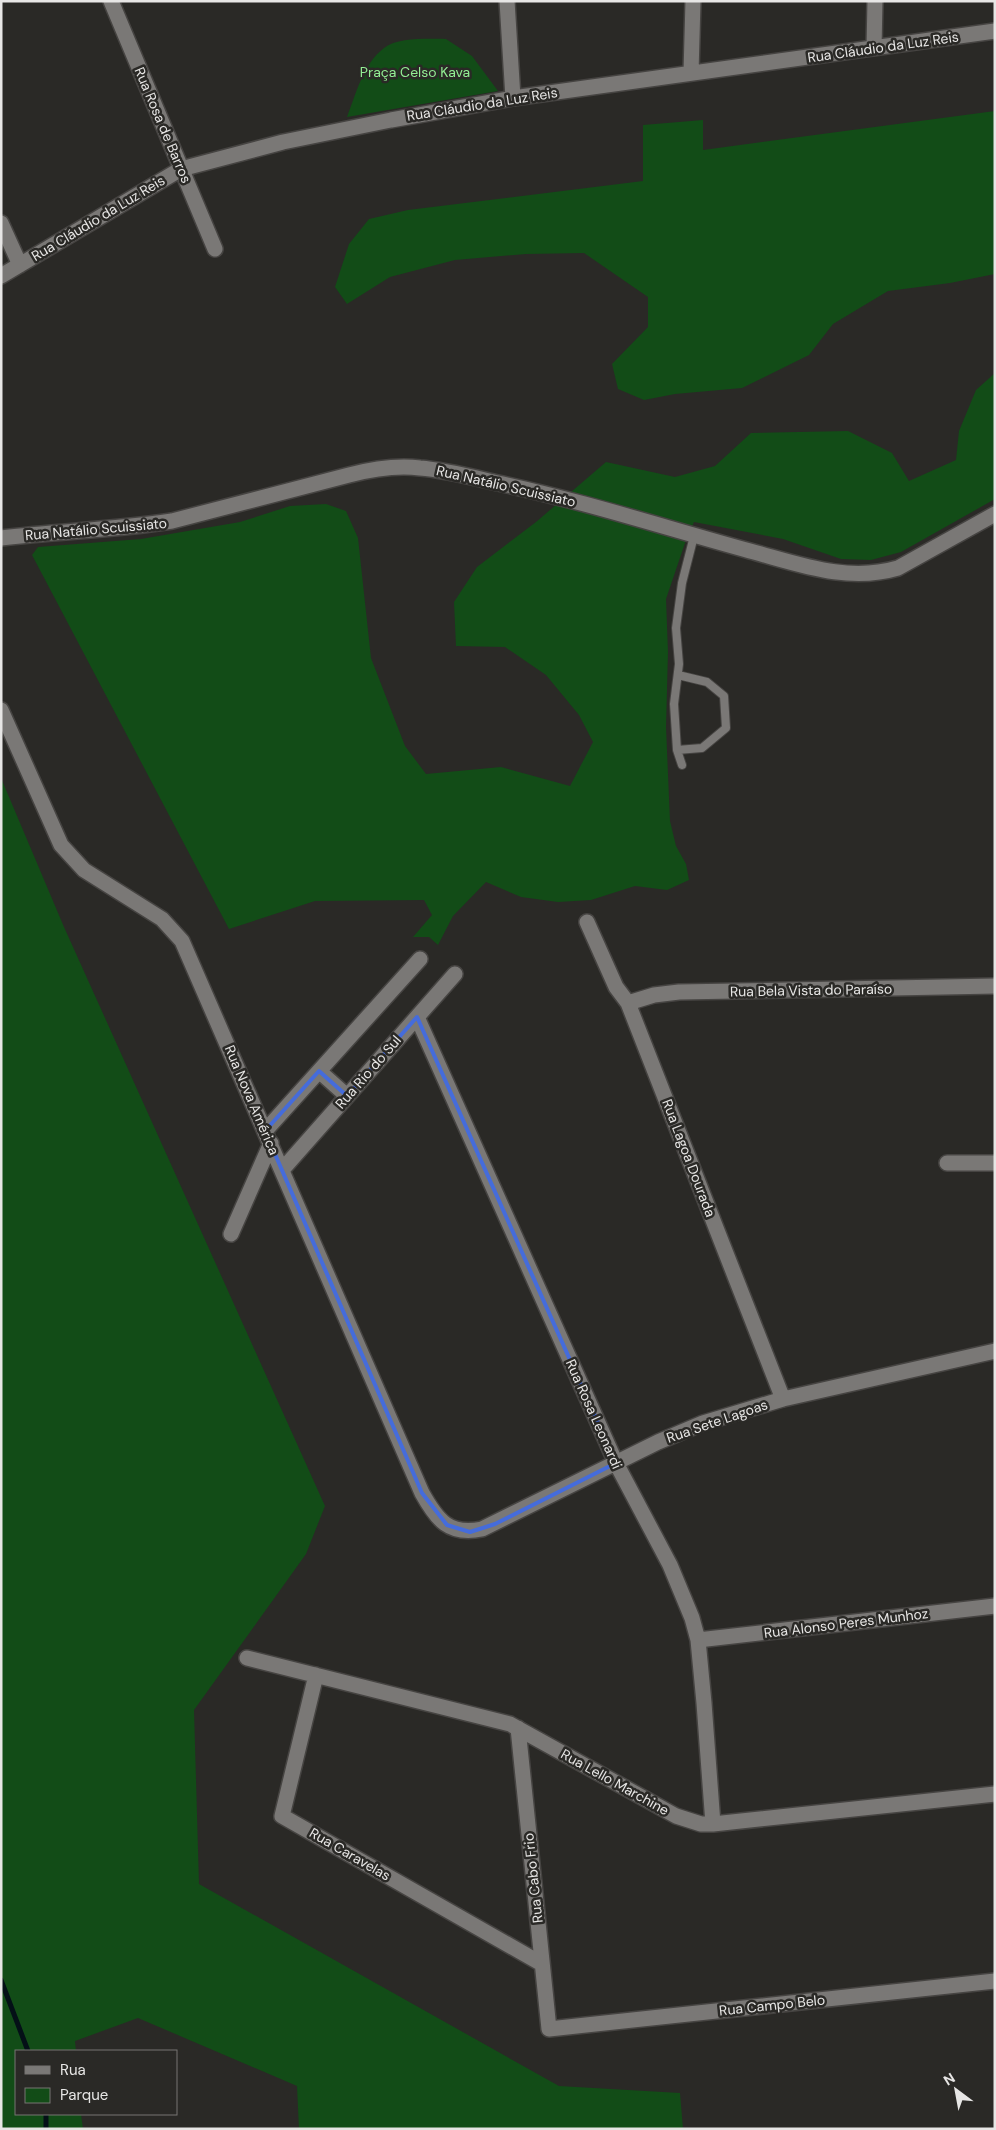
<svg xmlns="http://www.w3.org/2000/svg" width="996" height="2130" viewBox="0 0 996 2130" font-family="'DM Sans',sans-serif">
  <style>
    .green { fill: #124c17 }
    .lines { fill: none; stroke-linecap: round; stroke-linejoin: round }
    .stream { stroke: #041017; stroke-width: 5 }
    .lane-casing { stroke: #464442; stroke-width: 10 }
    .street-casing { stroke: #464442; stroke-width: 18 }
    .lane { stroke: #7a7876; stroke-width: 8 }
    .street { stroke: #7a7876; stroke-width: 15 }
    .marked { fill: none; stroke: #456cdb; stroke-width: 4; stroke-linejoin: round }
    .labels { text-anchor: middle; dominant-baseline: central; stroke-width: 5; stroke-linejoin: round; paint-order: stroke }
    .street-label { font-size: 14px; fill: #e7e6e5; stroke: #2a2926 }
    .park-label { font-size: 14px; fill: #93ee94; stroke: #2a2926 }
  </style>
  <rect width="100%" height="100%" fill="#2a2926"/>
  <path class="green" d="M446,39l26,17 26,35 -151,26c9,-23 16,-53 37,-69 14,-11 45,-9 62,-9z
    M995,111v163l-45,9 -62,8 -55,33 -24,31 -67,33 -67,6 -31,6 -26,-11 -6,-25 36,-37v-30l-64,-44 -58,1 -71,6 -65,17 -43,27 -12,-17 14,-43 20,-25 39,-9 235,-29v-56l60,-5v30z
    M995,373v126l-94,53 -30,8 -30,-1 -58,-20 -89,-17 -9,21 -19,56 2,53 -2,75 4,94 6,25 10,18 3,16 -22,10 -32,-4 -44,14 -33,2 -37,-5 -35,-15 -33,34 -15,29 -9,-8h-16l19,-22 -8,-15 -109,1 -86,28 -197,-374 6,-8 103,-8 99,-17 50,-16 36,-2 20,7 12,27 13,120 34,88 21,28 75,-7 69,19 23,-44 -14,-27 -33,-40 -41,-28 -49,-1 -2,-44 23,-35 59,-45 70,-60 69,15 40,-11 36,-33 97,-2 44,22 17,28 47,-21 3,-29 17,-41z
    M1,778l63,149 261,579 -19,48 -112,156 5,174 360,202 121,7 3,36h-384l-2,-43 -159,-68 -63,23 1,10h-60v63h65l2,15h-82z"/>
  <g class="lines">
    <path class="stream" d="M1,1980l27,71
      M46,2114v15"/>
    <g class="lane-casing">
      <path id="lane" d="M677,750l25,-2 24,-20 -2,-32 -17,-14 -29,-7
        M682,765l-5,-15 -3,-46 5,-40 -3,-36 6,-45 12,-47"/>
    </g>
    <g class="street-casing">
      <path id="street" d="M111,1l104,248
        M507,1l6,97
        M874,48l1,-47
        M691,73l2,-72
        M1,223l19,42
        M1,276l180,-107 102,-27 108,-22 122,-22 482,-67
        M1,538c57,-7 114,-8 171,-17l177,-46c23,-6 47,-10 71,-7 26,2 52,9 78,15 85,18 168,45 252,68 49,13 97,32 148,17l97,-54
        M1,710l60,135 23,25 78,49 20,22 240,552c15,27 27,43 60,36l176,-87 45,-19 80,-24 212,-48
        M587,922l29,65 12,16 155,396
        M628,1003l26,-8 25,-3 316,-6
        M417,1017l199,446 54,102 22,53 6,22 6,63 9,121
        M319,1071l28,25
        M265,1131l155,-172
        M947,1163h48
        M282,1170l173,-196
        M231,1234l40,-91
        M698,1640l297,-34
        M247,1658l263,66 166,92 25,8h12l282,-30
        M316,1675l-34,141 260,148
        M518,1728l31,301 446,-48"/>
    </g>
    <use href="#lane" class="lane"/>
    <use href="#street" class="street"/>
  </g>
  <path class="marked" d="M417,1017l199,446 -121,61 -25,8 -23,-7 -25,-32 -157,-362 54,-60 28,25z"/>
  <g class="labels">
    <g class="street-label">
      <text transform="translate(883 47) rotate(-8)">Rua Cláudio da Luz Reis</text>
      <text transform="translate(482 104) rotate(-9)">Rua Cláudio da Luz Reis</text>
      <text transform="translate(163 125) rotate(67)">Rua Rosa de Barros</text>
      <text transform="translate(98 218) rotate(-31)">Rua Cláudio da Luz Reis</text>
      <text transform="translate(506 486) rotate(13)">Rua Natálio Scuissiato</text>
      <text transform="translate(96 529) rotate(-5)">Rua Natálio Scuissiato</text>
      <text transform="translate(811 990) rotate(-1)">Rua Bela Vista do Paraíso</text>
      <text transform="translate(368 1072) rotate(-49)">Rua Rio do Sul</text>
      <text transform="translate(252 1100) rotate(67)">Rua Nova América</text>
      <text transform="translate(689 1158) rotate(69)">Rua Lagoa Dourada</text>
      <text transform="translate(594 1414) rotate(66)">Rua Rosa Leonardi</text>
      <text transform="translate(717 1421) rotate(-19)">Rua Sete Lagoas</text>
      <text transform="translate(846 1623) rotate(-7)">Rua Alonso Peres Munhoz</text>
      <text transform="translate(615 1782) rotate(29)">Rua Lello Marchine</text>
      <text transform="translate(350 1854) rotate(30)">Rua Caravelas</text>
      <text transform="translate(533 1878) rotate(-96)">Rua Cabo Frio</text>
      <text transform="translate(772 2005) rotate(-6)">Rua Campo Belo</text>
    </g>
    <g class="park-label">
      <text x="415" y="72">Praça Celso Kava</text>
    </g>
  </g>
  <rect width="996" height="2130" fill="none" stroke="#e7e6e5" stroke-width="5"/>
  <rect x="15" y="2050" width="162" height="65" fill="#2a2926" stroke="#767572"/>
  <rect x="25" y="2066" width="25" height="8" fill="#7a7876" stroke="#767572"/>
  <text x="60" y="2075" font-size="15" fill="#e7e6e5">Rua</text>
  <rect x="25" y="2088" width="25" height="15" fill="#124c17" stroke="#767572"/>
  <text x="60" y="2100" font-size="15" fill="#e7e6e5">Parque</text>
  <g transform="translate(956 2090) rotate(328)" stroke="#2a2926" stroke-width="4" paint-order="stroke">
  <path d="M0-4L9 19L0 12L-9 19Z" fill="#e7e6e5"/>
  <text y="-8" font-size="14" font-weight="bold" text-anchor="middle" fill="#e7e6e5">N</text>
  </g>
</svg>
